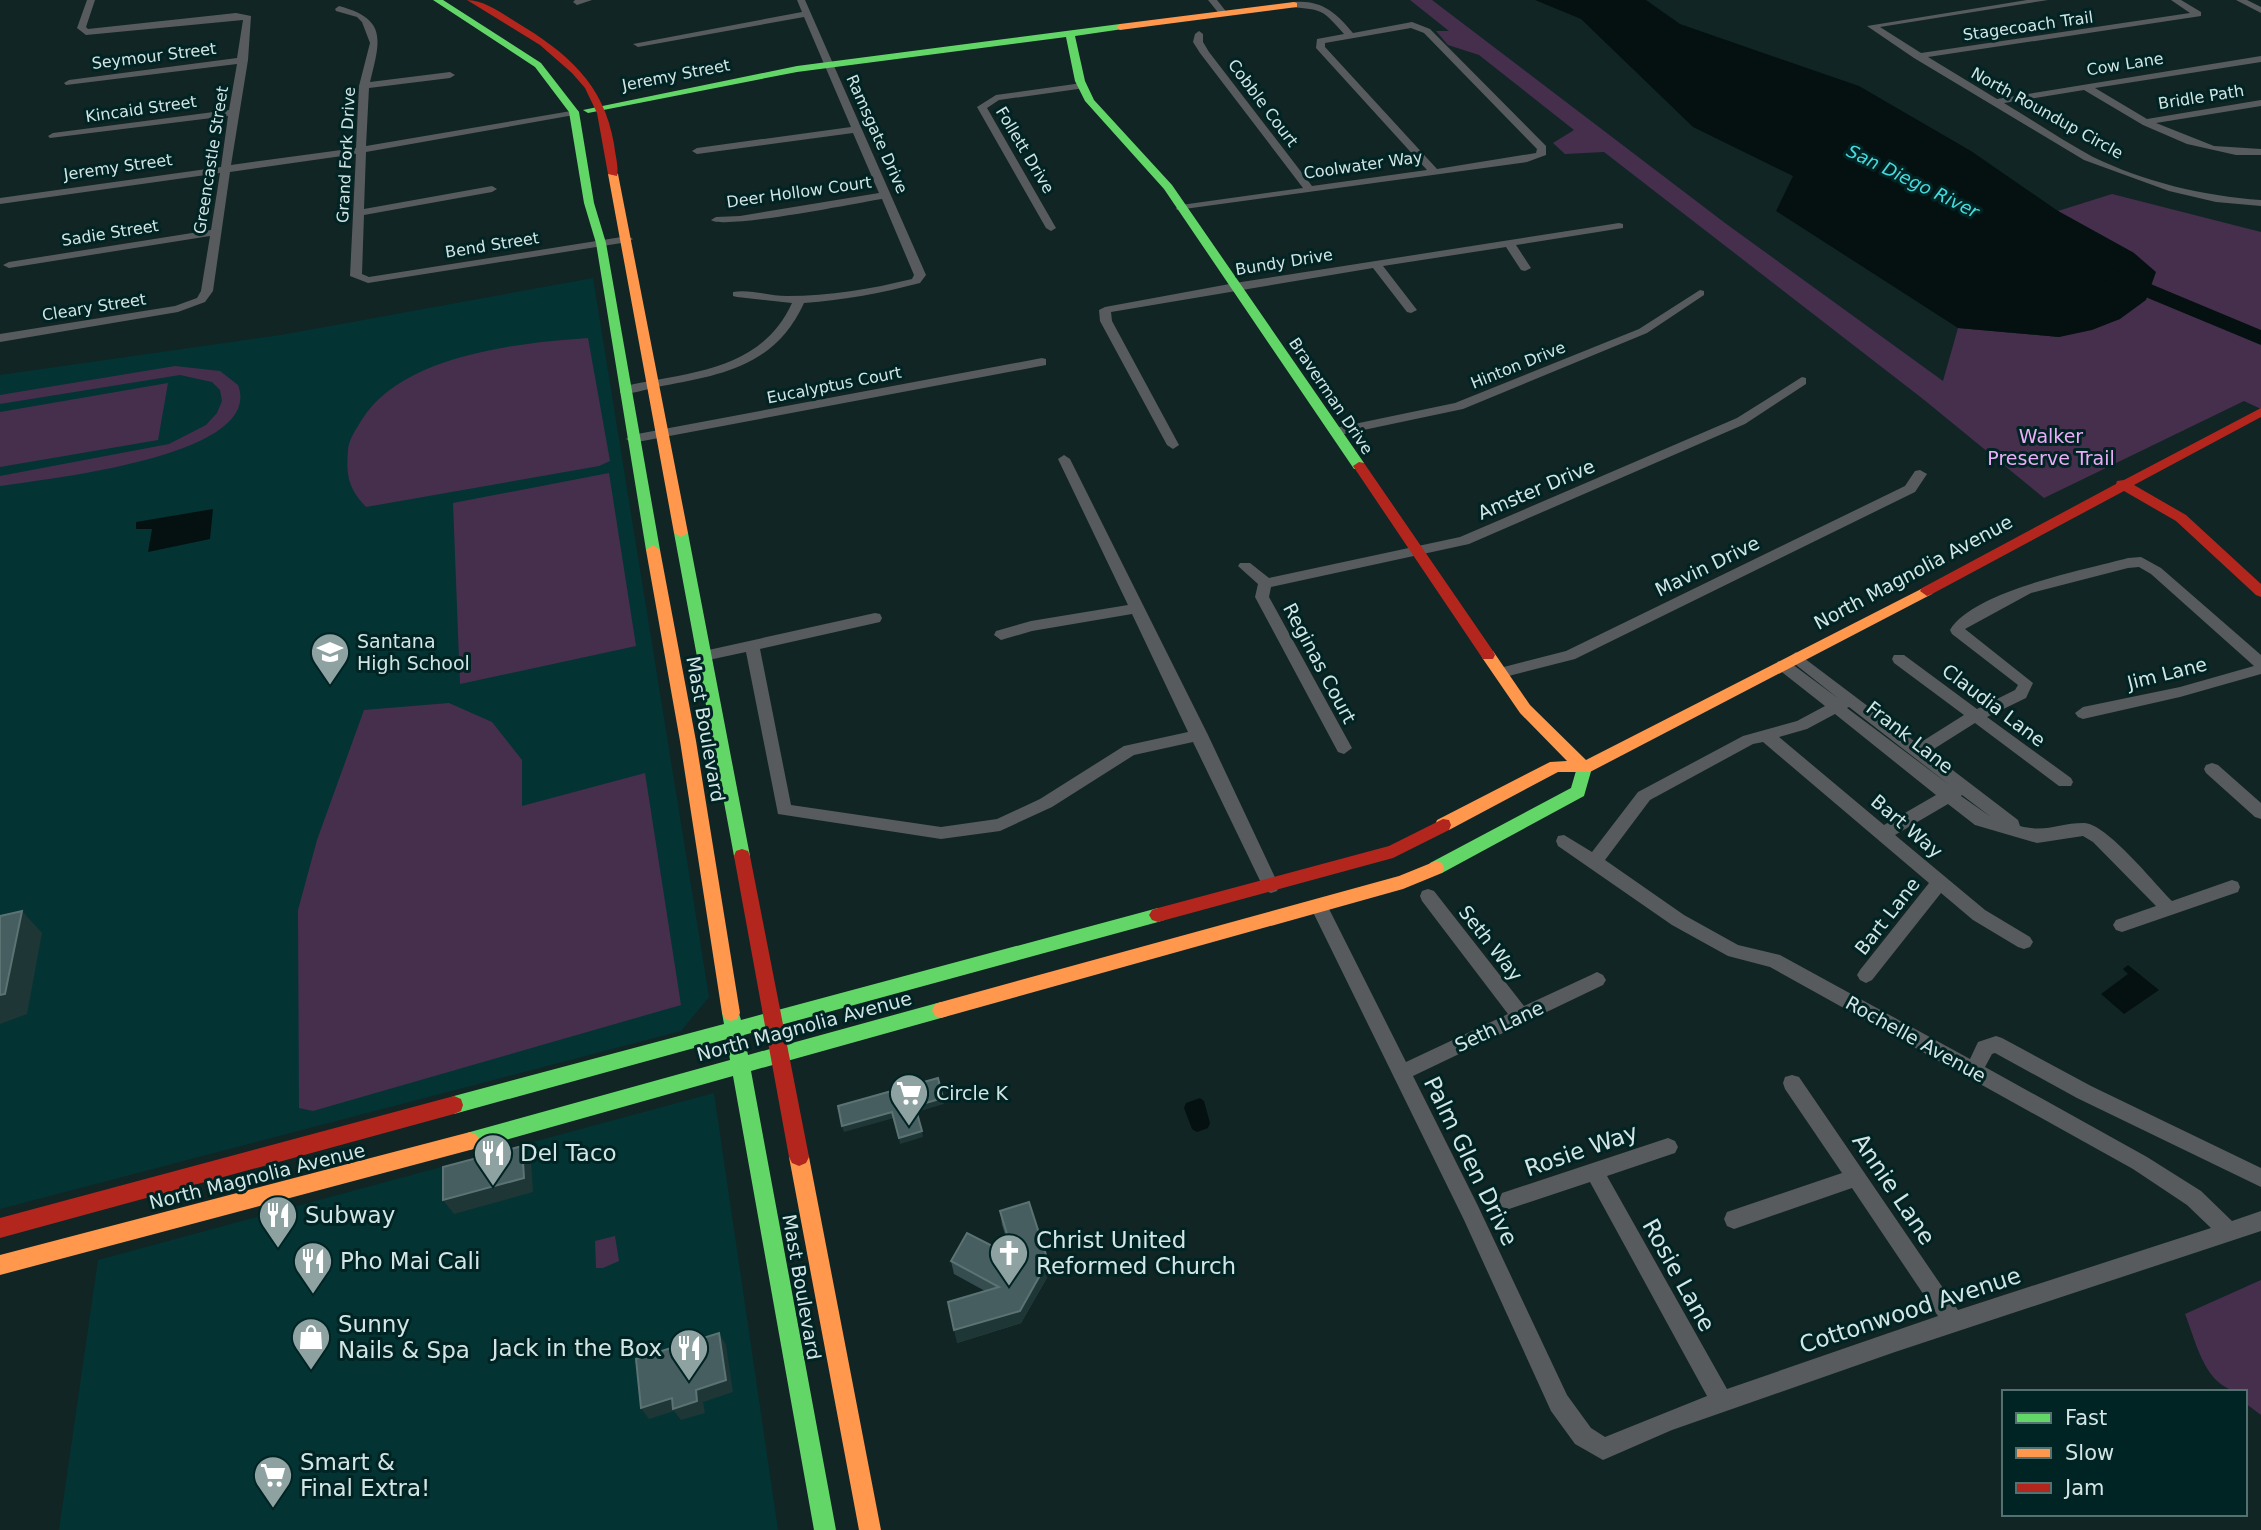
<svg xmlns="http://www.w3.org/2000/svg" width="2261" height="1530" viewBox="0 0 2261 1530" font-family="'DejaVu Sans',sans-serif">
  <style>
    .built { fill: #043333 }
    .green { fill: #462f4d }
    .water { fill: #051111 }
    .lines { fill: none; stroke-linecap: round; stroke-linejoin: round }
    .river { fill: #051111; fill-rule: evenodd }
    .street { fill: #585b5d; fill-rule: evenodd }
    .fast { fill: #63d668; fill-rule: evenodd }
    .slow { fill: #ff974d; fill-rule: evenodd }
    .jam { fill: #b3261e; fill-rule: evenodd }
    .wall { fill: #354d4e }
    .shaded-wall { fill: #1f3637 }
    .building { fill: #465e5f; stroke: #5c7374; stroke-width: 2 }
    .labels { text-anchor: middle; dominant-baseline: central; stroke-width: 6; stroke-linejoin: round; paint-order: stroke }
    .far-street-label { font-size: 16px; fill: #d3e5e5; stroke: #002323 }
    .far-water-label { font-size: 18px; font-style: italic; fill: #47dbdd; stroke: #002323 }
    .park-label { font-size: 19px; fill: #ecadf8; stroke: #002323 }
    .street-label { font-size: 19px; fill: #d3e5e5; stroke: #002323 }
    .poi-label { font-size: 19px; fill: #d3e5e5; stroke: #002323; text-anchor: start }
    .near-street-label { font-size: 23px; fill: #d3e5e5; stroke: #002323 }
    .near-poi-label { font-size: 23px; fill: #d3e5e5; stroke: #002323; text-anchor: start }
  </style>
  <rect width="100%" height="100%" fill="#112525"/>
  <path class="built" d="M593,278l116,719 -28,34 -681,178v-834l281,-40z
    M714,1093l64,437h-719l39,-270z"/>
  <path class="green" d="M1410,0h22l293,223 218,158 15,-53 101,9 61,-18 14,-66 -76,-42 54,-17 149,38v177l-17,-8 -200,97 -121,-99 -319,-247 -39,2 -12,-11 21,-13 -95,-75 -31,-10 -12,-14h13z
    M588,338l22,123 -11,5 -233,41c-18,-19 -20,-32 -18,-57 1,-11 7,-19 13,-29 40,-66 156,-78 227,-83z
    M175,366l45,5 18,14c28,72 -196,94 -238,101v-10l169,-32 37,-19 11,-12 5,-12 -2,-11 -8,-8 -32,-7 -180,29v-9z
    M168,383l-10,57 -158,27v-55z
    M609,473l27,173 -176,38 -7,-181z
    M449,703l43,19 30,38v46l123,-33 36,232 -368,106 -14,-3 -1,-198 19,-70 47,-130z
    M615,1236l4,25 -16,7h-7l-1,-27z
    M2261,1280v135l-16,-12v-11c-39,0 -48,-48 -60,-78z"/>
  <path class="water" d="M1535,0h111l34,24 179,62 112,65 87,60 76,42 22,19 -10,28 -26,19 -28,11 -33,7 -101,-9 -182,-117 17,-35 -100,-49 -112,-108z
    M213,509l-3,30 -62,13 4,-23h-16v-7z
    M2128,965l31,25 -35,24 -23,-20 27,-20 -5,-5z
    M1200,1098l4,3 6,22 -2,5 -11,4 -5,-3 -8,-21 2,-5z"/>
  <g class="lines">
    <path class="river" d="M2110,267l151,63v15l-159,-66 -3,-5 3,-5z"/>
    <path class="street" d="M87,0h8l-9,27 2,2 148,-16 15,3 -3,44 -17,105 125,-17 3,-62 11,-43 -8,-21 -5,-5 -21,-6 -1,-2 4,-3c49,13 41,35 31,76l80,-10 5,3 -5,3 -81,10 -3,58 211,-36 2,2 -5,3 -208,37 -2,57 128,-23 5,3 -5,3 -128,23 -2,59 7,3 259,-41 5,3 -5,3 -260,41 -18,-7 6,-122 -126,18 -17,119 -8,11 -27,10 -178,30v-8l175,-28 22,-8 4,-7 9,-55 -201,32 -6,-3 6,-3 202,-32 9,-57 -220,31v-6l221,-31 7,-51 -178,22 -2,-2 5,-3 176,-23 8,-46 -171,21 -2,-2 5,-3 168,-22 6,-38 -157,15 -9,-7z
      M575,0h17l-15,5 -4,-3z
      M797,0h8l121,275 -6,8c-38,10 -76,17 -116,20 -28,62 -81,72 -142,83 -13,2 -29,9 -42,7v-6c66,-15 140,-14 172,-84l-55,-6 -4,-1v-4c17,-3 37,4 54,4 43,0 84,-7 125,-17l2,-4 -32,-76c-26,4 -157,31 -171,21l5,-3 24,-1 139,-23 -26,-60 -156,21 -5,-3 5,-3 154,-21 -47,-110 -166,30 -5,-3 169,-32z
      M1208,0h9l11,14 -1,2h-6z
      M2027,0h21l-168,27 41,26 269,-40 -19,-13h10l20,12v4l-273,41 69,42 264,-43v6l-166,26 52,31 114,-19v6l-105,17 58,23 47,3v6h-25l-49,-11 -44,-19 -59,-35 -80,13c30,18 59,38 89,54 52,25 110,39 168,43v6l-45,-4 -47,-11 -85,-31 -170,-102 -47,-32z
      M2236,0h11l14,7v6z
      M1294,2c28,-2 41,10 59,31l59,-11 18,7 116,117v9l-19,7 -350,48 -1,-2 5,-3 122,-17 -103,-135 -7,-11 2,-8 4,-3 4,3v8l6,10 103,134 115,-16 -111,-122 1,-9 27,-5c-22,-25 -21,-24 -53,-27v-4zM1411,28l13,5 113,116 -1,4 -99,16 -112,-122v-4z
      M1082,83l5,3 -2,2 -86,12 -12,8 69,120 -5,3 -5,-3 -69,-121 19,-12z
      M1619,223l4,1v4l-107,17 15,23 -6,3 -4,-1 -15,-23 -123,19 34,44 -6,3 -4,-1 -34,-44 -262,44 1,9 67,124 -6,4 -6,-4 -67,-124 -1,-11 6,-3 130,-24z
      M1700,290l4,1v4l-57,38 -184,76 -128,27 -6,-4 6,-4 120,-25 184,-74z
      M1042,358l4,1v6l-414,78 -6,-4 6,-4z
      M1802,377l4,1v6l-61,40 -276,120 -198,43 -2,10 83,151 -8,6 -6,-2 -83,-155 3,-13 -20,-18 2,-3h10l19,15 191,-41 277,-119z
      M1064,455l6,4 138,276 71,151 -2,5 -6,2 -6,-2 -72,-149 -59,13 -82,52 -52,24 -59,8 -163,-25 -32,-162 -42,9 -7,-5 7,-5 171,-38 5,1 2,4 -2,4 -120,27 31,156 150,22 56,-8 43,-20 84,-53 64,-14 -56,-118 -100,17 -31,9 -7,-5 2,-4 35,-10 97,-16 -70,-146z
      M1920,470l7,4 -12,18 -340,167 -74,19 -7,-5 2,-4 70,-18 339,-165 10,-15z
      M2141,557l20,11 100,87v19l-81,23 -97,22 -5,-2 -3,-4 8,-6 97,-20 74,-21 -103,-92 -12,-7 -11,1 -97,25 -66,36 68,54 -7,15 -39,19 84,61 2,4 -2,4h-12l-84,-63 -46,29 89,68 2,6c27,7 38,-3 64,-3 22,0 71,61 88,78l60,-21 6,2 2,5 -2,5 -116,40 -6,-2 -3,-5 3,-5 40,-14 -63,-64 -10,-6 -46,7 -62,-18 -27,-21 -53,31 90,75 45,27 3,5 -3,5 -6,2 -6,-2 -45,-27 -32,-27 -69,87 -6,3 -6,-3 -3,-5 3,-5 69,-87 -166,-141 -10,2 -103,56 -45,60 79,55 54,30 42,10 190,104 8,-17 18,-6 6,2 89,48 170,82v19l-184,-89 -82,-45 -3,1 -7,13 162,90 54,34 31,30 29,-10v20l-366,121 -223,78 -69,30 -28,-16 -24,-33 -87,-191 -154,-314 3,-5 6,-2 6,2 81,161 102,-48 -86,-113 -2,-5 2,-5 6,-2 6,2 90,115 67,-31 6,-3 6,3 3,5 -3,5 -190,91 65,130 89,189 24,33 14,9 102,-41 -117,-214 -81,27 -7,-2 -3,-7 3,-7 166,-55 7,3 3,6 -3,6 -68,23 120,213 211,-73 -86,-128 -118,41 -7,-3 -3,-7 3,-7 115,-39 -57,-84 -2,-6 2,-6 7,-2 7,2 159,233 253,-82 -24,-23 -54,-36 -363,-202 -42,-11 -56,-31 -114,-79 -2,-5 2,-5 6,-1 28,17 46,-60 105,-56 54,-15 28,-15 -47,-37 -2,-4 2,-4h10l51,38 -48,-38 -2,-4 7,-5 122,92 46,-29 -70,-52 -2,-4 2,-4h10l73,54 38,-19 3,-5 -66,-51 -2,-4c23,-39 134,-60 178,-72zM1849,707l102,79 -104,-78zM1835,714l101,81 -52,30 -105,-88 28,-8zM1962,795l29,22 -30,-21z
      M2212,763l6,2 43,38v16l-6,-2 -49,-44 -2,-4 2,-4z"/>
    <path class="fast" d="M433,0h10l98,63 38,49 15,91 12,40 54,307 -2,3 -5,2 -7,-5 -50,-307 -12,-40 -15,-91 -34,-45z
      M1120,24l3,1v4l-48,7 10,45 9,19 78,85 192,278v6h-10l-190,-280 -79,-88 -10,-20 -9,-44 -269,35 -209,41 -5,-3 214,-44z
      M681,529l7,4 62,323 -2,5h-12l-2,-5 -60,-323z
      M1584,762l6,2 2,4 -8,28 -142,77h-12l-2,-5 2,-5 141,-75 7,-24z
      M1158,908l6,2 3,5 -3,5 -6,2 -414,113 4,20 193,-53 6,2 3,6 -3,6 -6,2 -190,53 85,459h-22l-81,-454 -263,74 -7,-3 -3,-6 3,-6 7,-3 260,-72 -3,-21 -273,75 -7,-3 -2,-6 2,-6 7,-3 270,-72 -2,-11 3,-6 6,-2 6,2 4,13z"/>
    <path class="slow" d="M1294,2l3,1v4l-177,23 -4,-3 4,-3z
      M613,171l5,3 70,359 -7,4 -7,-4 -66,-359z
      M653,545l7,5 36,191 44,272 -3,6 -6,2 -6,-2 -3,-6 -42,-272 -34,-191z
      M1927,586l7,5 -2,3 -342,178h-32l-109,58h-12l-2,-5 2,-5 113,-58 17,-1 -47,-48 -37,-54 -2,-4 2,-4h10l37,54 56,55z
      M1436,861l6,2 2,5 -2,5 -39,16 -462,129 -6,-2 -3,-6 3,-6 6,-2 458,-126z
      M470,1132l7,3 3,6 -3,6 -7,3 -470,125v-20z
      M799,1148l7,3 3,6 72,373h-22l-70,-373 3,-6z"/>
    <path class="jam" d="M467,0c17,0 34,13 49,22 50,30 88,61 98,122 1,10 5,23 3,32l-9,-2 -11,-61 -12,-25 -13,-15 -32,-28z
      M2261,408v9l-127,68 52,30 75,69v13l-5,-2 -80,-74 -52,-30 -192,103 -5,2 -7,-5 2,-3 194,-104 1,-3 7,-1z
      M1359,462l5,1 129,188 2,4 -2,4h-10l-130,-193z
      M1443,819l6,1 2,5 -2,5 -56,28 -235,64 -6,-2 -3,-5 3,-5 6,-2 231,-62z
      M742,849l6,2 2,5 59,301 -3,6 -7,3 -7,-3 -3,-6 -55,-301 2,-5z
      M454,1096l7,3 2,6 -2,6 -7,3 -454,124v-20z"/>
  </g>
  <path class="wall" d="M1000,1211l48,50 1,13 -28,49 -64,20 28,-52 -31,-17 -3,-13 61,-5 -10,-31z"/>
  <path class="shaded-wall" d="M22,911l20,22 -15,81 -27,10v-29z
    M943,1098l1,6 -27,8 -2,-6z
    M892,1112l2,6 -50,14 -2,-6z
    M922,1131l1,6 -23,7 -1,-6z
    M522,1146l9,14 2,32 -79,22 -11,-14z
    M1048,1261l1,13 -28,49 -64,20 -3,-13z
    M719,1333l7,12 7,47 -30,10 2,11 -24,7 -7,-9 -25,8 -8,-11 55,-18z"/>
  <path class="building" d="M22,911l-17,83 -5,1v-79z
    M938,1078l5,20 -28,8 7,25 -23,7 -7,-26 -50,14 -4,-20z
    M522,1146l2,32 -81,22v-33z
    M1029,1202l19,59 -28,50 -66,19 -6,-28 51,-15 -48,-26 16,-28 47,24 -14,-46z
    M719,1333l7,47 -30,10 1,11 -24,8 -1,-11 -31,10 -5,-49z"/>
  <defs>
    <g id="school-pin" transform="scale(2.0125)"><path d="M0 17L-7.5 6A9.5 9.5 0 1 1 7.5 6Z" fill="#8fa2a2" stroke="#002323"/><path d="M0-5L7-2L0 1L-7-2ZM-4 1L0 2.5L4 1V4Q0 6-4 4Z" fill="#fff"/></g>
    <g id="supermarket-pin" transform="scale(2.0125)"><path d="M0 17L-7.5 6A9.5 9.5 0 1 1 7.5 6Z" fill="#8fa2a2" stroke="#002323"/><path d="M-6-5.5h2.5l.6 2H6L4.5 2H-2.5L-4.4-4H-6ZM-1.5 3.2a1.3 1.3 0 1 0 .1 0ZM3 3.2a1.3 1.3 0 1 0 .1 0Z" fill="#fff"/></g>
    <g id="restaurant-pin" transform="scale(2.0125)"><path d="M0 17L-7.5 6A9.5 9.5 0 1 1 7.5 6Z" fill="#8fa2a2" stroke="#002323"/><path d="M-5-6h1v4h1v-4h1v4h1v-4h1v5L-1.5 .5V6h-2V.5L-5-1ZM5-6V6H3V1.5H1.5Q1.5-4 5-6Z" fill="#fff"/></g>
    <g id="church-pin" transform="scale(2.0125)"><path d="M0 17L-7.5 6A9.5 9.5 0 1 1 7.5 6Z" fill="#8fa2a2" stroke="#002323"/><path d="M-1.2-6h2.4v3.5h3.3v2.4h-3.3V6h-2.4V-.1h-3.3v-2.4h3.3Z" fill="#fff"/></g>
    <g id="shop-pin" transform="scale(2.0125)"><path d="M0 17L-7.5 6A9.5 9.5 0 1 1 7.5 6Z" fill="#8fa2a2" stroke="#002323"/><path d="M-5-2.5h2.3a2.7 3.5 0 0 1 5.4 0H5L5.5 6h-11ZM-1.5-2.5h3a1.5 2.3 0 0 0-3 0Z" fill="#fff"/></g>
  </defs>
  <g fill-rule="evenodd">
    <use href="#school-pin" x="330" y="652"/>
    <use href="#supermarket-pin" x="909" y="1093"/>
    <use href="#restaurant-pin" x="493" y="1153"/>
    <use href="#restaurant-pin" x="278" y="1215"/>
    <use href="#church-pin" x="1009" y="1253"/>
    <use href="#restaurant-pin" x="313" y="1261"/>
    <use href="#shop-pin" x="311" y="1337"/>
    <use href="#restaurant-pin" x="689" y="1348"/>
    <use href="#supermarket-pin" x="273" y="1475"/>
  </g>
  <g class="labels">
    <g class="far-street-label">
      <text transform="translate(2028 26) rotate(-8)">Stagecoach Trail</text>
      <text transform="translate(154 56) rotate(-7)">Seymour Street</text>
      <text transform="translate(2125 64) rotate(-9)">Cow Lane</text>
      <text transform="translate(676 75) rotate(-11)">Jeremy Street</text>
      <text transform="translate(2201 97) rotate(-9)">Bridle Path</text>
      <text transform="translate(1263 103) rotate(53)">Cobble Court</text>
      <text transform="translate(141 109) rotate(-8)">Kincaid Street</text>
      <text transform="translate(2047 113) rotate(29)">North Roundup Circle</text>
      <text transform="translate(877 134) rotate(66)">Ramsgate Drive</text>
      <text transform="translate(1025 150) rotate(59)">Follett Drive</text>
      <text transform="translate(346 155) rotate(-87)">Grand Fork Drive</text>
      <text transform="translate(211 160) rotate(-81)">Greencastle Street</text>
      <text transform="translate(1363 165) rotate(-8)">Coolwater Way</text>
      <text transform="translate(118 167) rotate(-8)">Jeremy Street</text>
      <text transform="translate(799 192) rotate(-8)">Deer Hollow Court</text>
      <text transform="translate(110 233) rotate(-9)">Sadie Street</text>
      <text transform="translate(492 245) rotate(-9)">Bend Street</text>
      <text transform="translate(1284 262) rotate(-9)">Bundy Drive</text>
      <text transform="translate(94 307) rotate(-9)">Cleary Street</text>
      <text transform="translate(1518 365) rotate(-22)">Hinton Drive</text>
      <text transform="translate(834 385) rotate(-11)">Eucalyptus Court</text>
      <text transform="translate(1331 396) rotate(56)">Braverman Drive</text>
    </g>
    <g class="far-water-label">
      <text transform="translate(1913 181) rotate(26)">San Diego River</text>
    </g>
    <g class="park-label">
      <text x="2051" y="436">Walker<tspan x="2051" dy="22">Preserve Trail</tspan></text>
    </g>
    <g class="street-label">
      <text transform="translate(1536 489) rotate(-23)">Amster Drive</text>
      <text transform="translate(1707 566) rotate(-26)">Mavin Drive</text>
      <text transform="translate(1913 572) rotate(-28)">North Magnolia Avenue</text>
      <text transform="translate(1320 663) rotate(62)">Reginas Court</text>
      <text transform="translate(2167 673) rotate(-14)">Jim Lane</text>
      <text transform="translate(1994 705) rotate(37)">Claudia Lane</text>
      <text transform="translate(706 729) rotate(80)">Mast Boulevard</text>
      <text transform="translate(1910 737) rotate(38)">Frank Lane</text>
      <text transform="translate(1907 826) rotate(40)">Bart Way</text>
      <text transform="translate(1887 916) rotate(-52)">Bart Lane</text>
      <text transform="translate(1491 943) rotate(52)">Seth Way</text>
      <text transform="translate(804 1026) rotate(-15)">North Magnolia Avenue</text>
      <text transform="translate(1499 1026) rotate(-25)">Seth Lane</text>
      <text transform="translate(1916 1039) rotate(29)">Rochelle Avenue</text>
      <text transform="translate(257 1176) rotate(-14)">North Magnolia Avenue</text>
      <text transform="translate(802 1287) rotate(80)">Mast Boulevard</text>
    </g>
    <g class="poi-label">
      <text x="357" y="641">Santana<tspan x="357" dy="22">High School</tspan></text>
      <text x="936" y="1093">Circle K</text>
    </g>
    <g class="near-street-label">
      <text transform="translate(1581 1150) rotate(-19)">Rosie Way</text>
      <text transform="translate(1471 1161) rotate(64)">Palm Glen Drive</text>
      <text transform="translate(1894 1189) rotate(56)">Annie Lane</text>
      <text transform="translate(1679 1275) rotate(61)">Rosie Lane</text>
      <text transform="translate(1910 1310) rotate(-18)">Cottonwood Avenue</text>
    </g>
    <g class="near-poi-label">
      <text x="520" y="1153">Del Taco</text>
      <text x="305" y="1215">Subway</text>
      <text x="1036" y="1240">Christ United<tspan x="1036" dy="26">Reformed Church</tspan></text>
      <text x="340" y="1261">Pho Mai Cali</text>
      <text x="338" y="1324">Sunny<tspan x="338" dy="26">Nails &amp; Spa</tspan></text>
      <text x="662" y="1348" text-anchor="end">Jack in the Box</text>
      <text x="300" y="1462">Smart &amp;<tspan x="300" dy="26">Final Extra!</tspan></text>
    </g>
  </g>
  <rect x="2002" y="1390" width="245" height="126" fill="#002323" stroke="#547171" stroke-width="2"/>
  <rect x="2016" y="1413" width="35" height="10" fill="#63d668" stroke="#547171" stroke-width="2"/>
  <text x="2065" y="1425" font-size="21" fill="#d3e5e5">Fast</text>
  <rect x="2016" y="1448" width="35" height="10" fill="#ff974d" stroke="#547171" stroke-width="2"/>
  <text x="2065" y="1460" font-size="21" fill="#d3e5e5">Slow</text>
  <rect x="2016" y="1483" width="35" height="10" fill="#b3261e" stroke="#547171" stroke-width="2"/>
  <text x="2065" y="1495" font-size="21" fill="#d3e5e5">Jam</text>
</svg>
